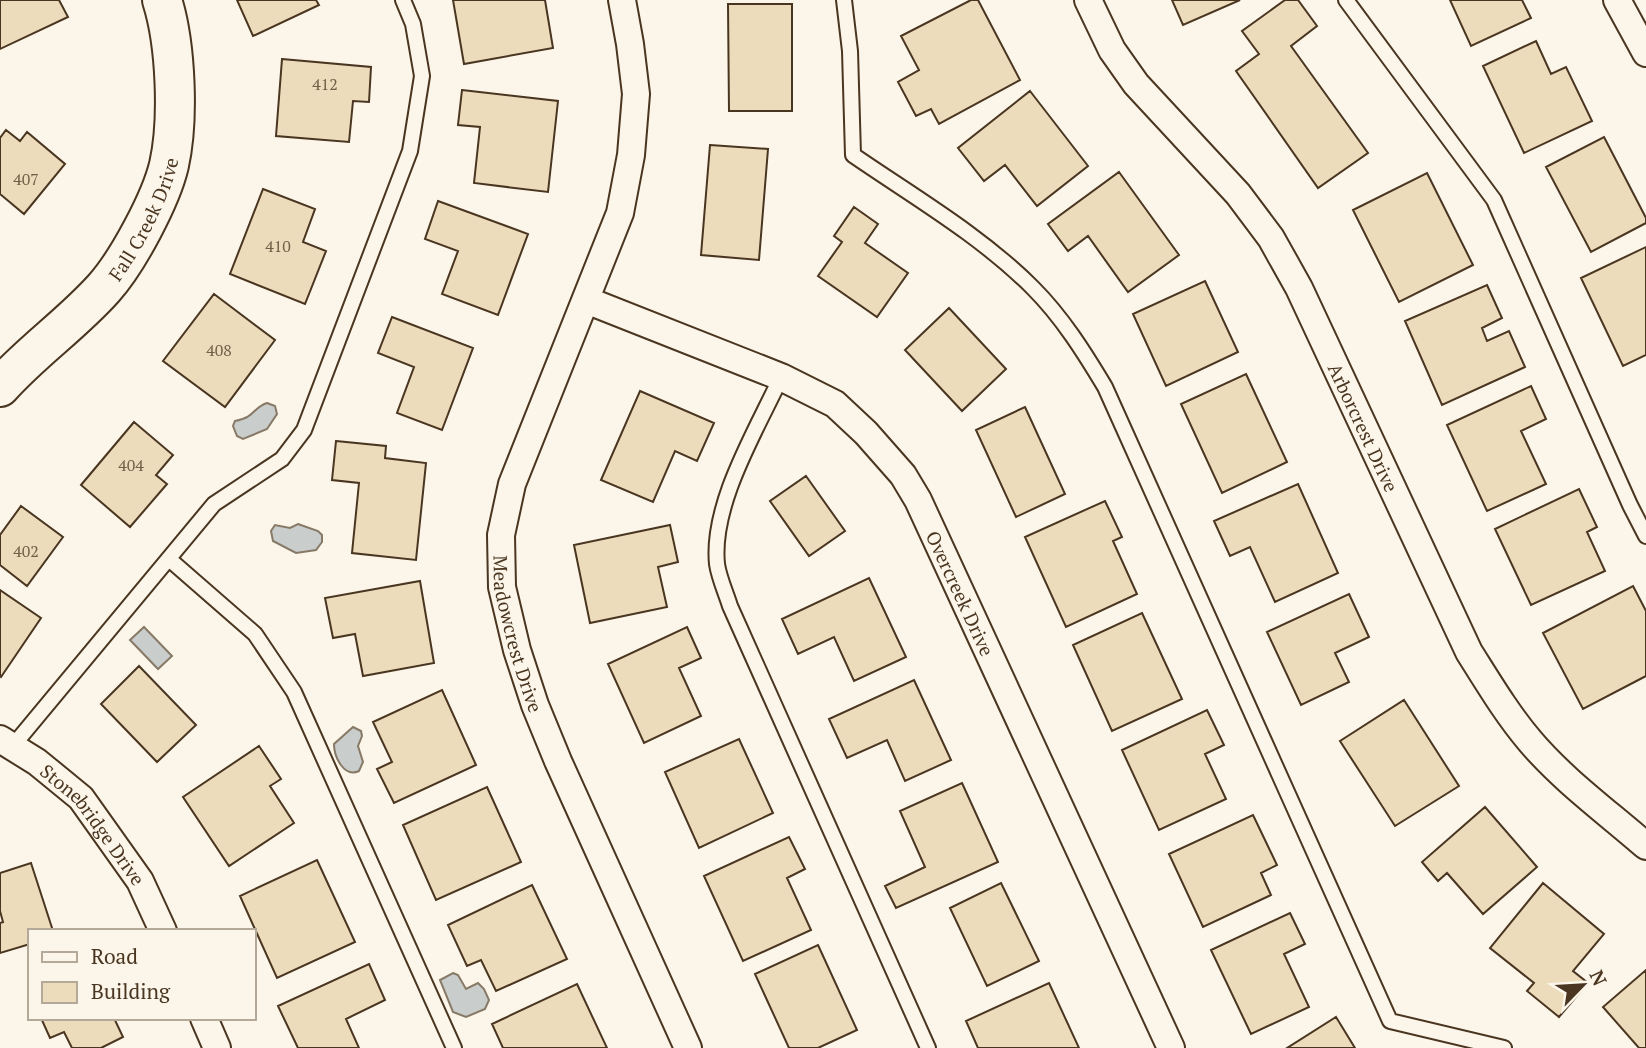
<svg xmlns="http://www.w3.org/2000/svg" width="1646" height="1048" viewBox="0 0 1646 1048" font-family="'PT Serif',serif">
  <style>
    .water { fill: #c9cecd; stroke: #887966; stroke-width: 2 }
    .building { fill: #ecdcbc; stroke: #4a3520; stroke-width: 2 }
    .lines { fill: none; stroke-linecap: round; stroke-linejoin: round }
    .lane-casing { stroke: #4a3520; stroke-width: 18 }
    .street-casing { stroke: #4a3520; stroke-width: 30 }
    .secondary-casing { stroke: #4a3520; stroke-width: 42 }
    .lane { stroke: #fbf6e9; stroke-width: 14 }
    .street { stroke: #fbf6e9; stroke-width: 26 }
    .secondary { stroke: #fbf6e9; stroke-width: 38 }
    .labels { text-anchor: middle; dominant-baseline: central; stroke-width: 5; stroke-linejoin: round; paint-order: stroke }
    .number-label { font-size: 16px; fill: #725f47 }
    .street-label { font-size: 19px; fill: #4a3520; stroke: #fbf6e9 }
  </style>
  <rect width="100%" height="100%" fill="#fbf6e9"/>
  <path class="water" d="M267,403l8,3 2,8 -10,15 -24,10 -6,-3 -4,-10 2,-5c21,-4 17,-13 32,-18z
    M298,524l20,7 4,4v7l-6,8 -20,3 -23,-12 -2,-10 4,-6 15,3z
    M144,627l28,29 -14,13 -28,-29z
    M353,727l8,4 1,5 -4,10 5,16 -4,9c-15,7 -25,-14 -25,-27z
    M453,973l5,2 8,14 12,-6 6,6 5,11 -4,9 -19,8 -13,-5 -13,-32z"/>
  <path class="building" d="M0,0h59l9,17 -68,32z
    M237,0h79l3,5 -66,31z
    M453,0h92l8,48 -89,16z
    M971,0h7l42,80 -81,44 -8,-15 -15,7 -18,-34 21,-12 -18,-34z
    M1172,0h68l-57,25z
    M1285,0h13l19,26 -26,20 77,107 -50,35 -82,-117 23,-17 -17,-23z
    M1450,0h72l9,18 -60,28z
    M728,4h64v107h-63z
    M1536,41l15,33 15,-7 26,54 -68,32 -41,-87z
    M282,59l89,8 -2,35 -16,-1 -4,41 -73,-6z
    M462,90l96,11 -10,91 -74,-9 6,-56 -22,-2z
    M1030,91l58,75 -51,40 -32,-41 -21,16 -26,-33z
    M6,130l14,11 7,-9 38,32 -41,50 -24,-20v-56z
    M1604,137l42,81v5l-55,29 -45,-85z
    M710,145l58,4 -9,111 -58,-5z
    M1119,172l60,83 -51,37 -40,-56 -20,15 -20,-27z
    M1427,173l46,92 -74,37 -46,-92z
    M263,189l52,20 -12,33 23,9 -21,53 -75,-30z
    M438,201l90,33 -30,81 -56,-21 16,-43 -33,-12z
    M854,207l24,17 -13,19 43,30 -31,44 -59,-41 24,-34 -8,-6z
    M1646,247v108l-23,11 -42,-88z
    M1205,281l33,71 -72,34 -33,-72z
    M1487,285l15,33 -20,10 5,13 22,-10 16,36 -83,38 -37,-84z
    M214,294l61,46 -50,67 -62,-46z
    M949,308l57,61 -44,42 -57,-61z
    M392,317l81,31 -31,82 -45,-17 17,-46 -36,-14z
    M1246,374l41,88 -65,31 -41,-89z
    M1531,386l15,33 -25,12 25,53 -59,27 -40,-86z
    M640,391l74,32 -17,38 -22,-10 -22,51 -52,-22z
    M1025,407l40,87 -49,23 -40,-87z
    M134,422l39,33 -17,20 11,9 -37,43 -49,-42z
    M336,441l50,5 -1,12 41,5 -10,97 -64,-7 7,-70 -27,-3z
    M806,476l39,55 -36,25 -39,-55z
    M1298,484l40,89 -63,29 -25,-55 -20,9 -16,-35z
    M1579,489l18,38 -10,5 18,39 -74,34 -36,-76z
    M1105,501l17,36 -9,4 24,53 -71,33 -41,-90z
    M21,506l42,31 -36,49 -27,-21v-30z
    M670,525l8,37 -20,5 9,40 -77,16 -16,-78z
    M869,578l37,79 -52,24 -20,-44 -36,17 -16,-35z
    M420,581l14,82 -71,13 -8,-42 -22,4 -8,-40z
    M1633,586l13,25v65l-63,33 -40,-76z
    M0,590l41,28 -40,59 -1,-1z
    M1349,594l20,43 -34,16 14,29 -48,23 -34,-73z
    M1142,613l40,86 -70,32 -39,-86z
    M687,627l14,31 -22,10 22,48 -57,27 -36,-79z
    M139,666l57,59 -39,37 -56,-58z
    M914,680l37,80 -46,21 -18,-41 -40,18 -18,-39z
    M442,690l34,75 -82,38 -17,-34 15,-7 -19,-40z
    M1404,700l55,86 -64,40 -55,-85z
    M1207,710l17,35 -19,9 21,45 -67,31 -37,-80z
    M739,739l34,74 -74,35 -34,-76z
    M259,746l22,33 -11,7 24,37 -65,43 -46,-69z
    M962,783l36,79 -102,46 -11,-22 40,-19 -25,-56z
    M487,787l34,75 -85,38 -33,-75z
    M1485,807l52,60 -54,47 -36,-41 -9,8 -16,-19z
    M1253,815l24,50 -16,8 10,22 -68,32 -34,-73z
    M789,837l16,32 -18,9 24,52 -68,31 -39,-85z
    M317,860l38,82 -78,36 -37,-82z
    M31,863l22,68h-23v13l-30,9v-30l3,-1 -3,-11v-38z
    M1001,883l38,78 -52,25 -37,-78z
    M1543,883l61,51 -31,37 15,12 -29,34 -32,-26 7,-8 -44,-35z
    M532,885l35,74 -71,32 -15,-31 -14,6 -19,-41z
    M1290,913l15,31 -21,10 25,53 -58,27 -40,-84z
    M818,945l39,85 -39,18h-29l-34,-74z
    M369,964l16,36 -39,19 13,29h-61l-20,-42z
    M1646,970v78h-7l-36,-41z
    M1049,983l30,65h-101l-12,-27z
    M577,984l30,64h-104l-11,-24z
    M1336,1017l19,31h-68z
    M41,1018h73l9,19 -22,11h-29l-8,-16 -14,6z"/>
  <g class="lines">
    <g class="lane-casing">
      <path id="lane" d="M844,0l6,51 3,104c61,42 127,80 180,133 29,29 51,64 72,99l285,634 114,27
        M1346,0l148,200 136,305 16,31
        M781,377c-25,54 -70,127 -64,187 2,14 9,29 13,42l198,442
        M169,559l86,75 39,58 160,356
        M12,747l202,-243 68,-45 22,-29 106,-279 12,-75 -9,-52 -10,-24"/>
    </g>
    <g class="street-casing">
      <g id="street">
        <path id="s1" d="M622,0l8,44 6,50 -5,61 -11,58 -108,271 -11,51 1,52 15,63 18,55 23,56 130,287"/>
        <path id="s2" d="M1088,0l24,50 24,34 102,110 33,44 28,50 170,364c19,30 38,62 61,89 33,39 77,71 116,105"/>
        <path d="M1617,0l29,53"/>
        <path id="s3" d="M586,300l195,77 54,27 31,29 37,42 15,25 253,548"/>
        <path id="s4" d="M0,739l37,23 44,36 59,83 23,50"/>
        <path d="M204,1018l13,30"/>
      </g>
    </g>
    <g class="secondary-casing">
      <g id="secondary">
        <path id="s5" d="M0,387c32,-36 72,-63 104,-99 24,-27 57,-89 65,-123 10,-45 7,-121 -7,-165"/>
      </g>
    </g>
    <use href="#lane" class="lane"/>
    <use href="#street" class="street"/>
    <use href="#secondary" class="secondary"/>
  </g>
  <g class="labels">
    <g class="number-label">
      <text x="325" y="84">412</text>
      <text x="26" y="179">407</text>
      <text x="278" y="246">410</text>
      <text x="219" y="350">408</text>
      <text x="131" y="465">404</text>
      <text x="26" y="551">402</text>
    </g>
    <g class="street-label">
      <text stroke="none"><textPath href="#s5" startOffset="224">Fall Creek Drive</textPath></text>
      <text stroke="none"><textPath href="#s2" startOffset="513">Arborcrest Drive</textPath></text>
      <text stroke="none"><textPath href="#s3" startOffset="500">Overcreek Drive</textPath></text>
      <text stroke="none"><textPath href="#s1" startOffset="660">Meadowcrest Drive</textPath></text>
      <text stroke="none"><textPath href="#s4" startOffset="128">Stonebridge Drive</textPath></text>
    </g>
  </g>
  <rect x="28" y="929" width="228" height="91" fill="#fbf6e9" stroke="#b4a999" stroke-width="2"/>
  <rect x="42" y="952" width="35" height="10" fill="#fbf6e9" stroke="#b4a999" stroke-width="2"/>
  <text x="91" y="964" font-size="21" fill="#4a3520">Road</text>
  <rect x="42" y="982" width="35" height="21" fill="#ecdcbc" stroke="#b4a999" stroke-width="2"/>
  <text x="91" y="999" font-size="21" fill="#4a3520">Building</text>
  <g transform="translate(1583 985) rotate(65)" stroke="#fbf6e9" stroke-width="5" paint-order="stroke">
  <path d="M0-5L12 26L0 18L-12 26Z" fill="#4a3520"/>
  <text y="-10" font-size="19" font-weight="bold" text-anchor="middle" fill="#4a3520">N</text>
  </g>
</svg>
